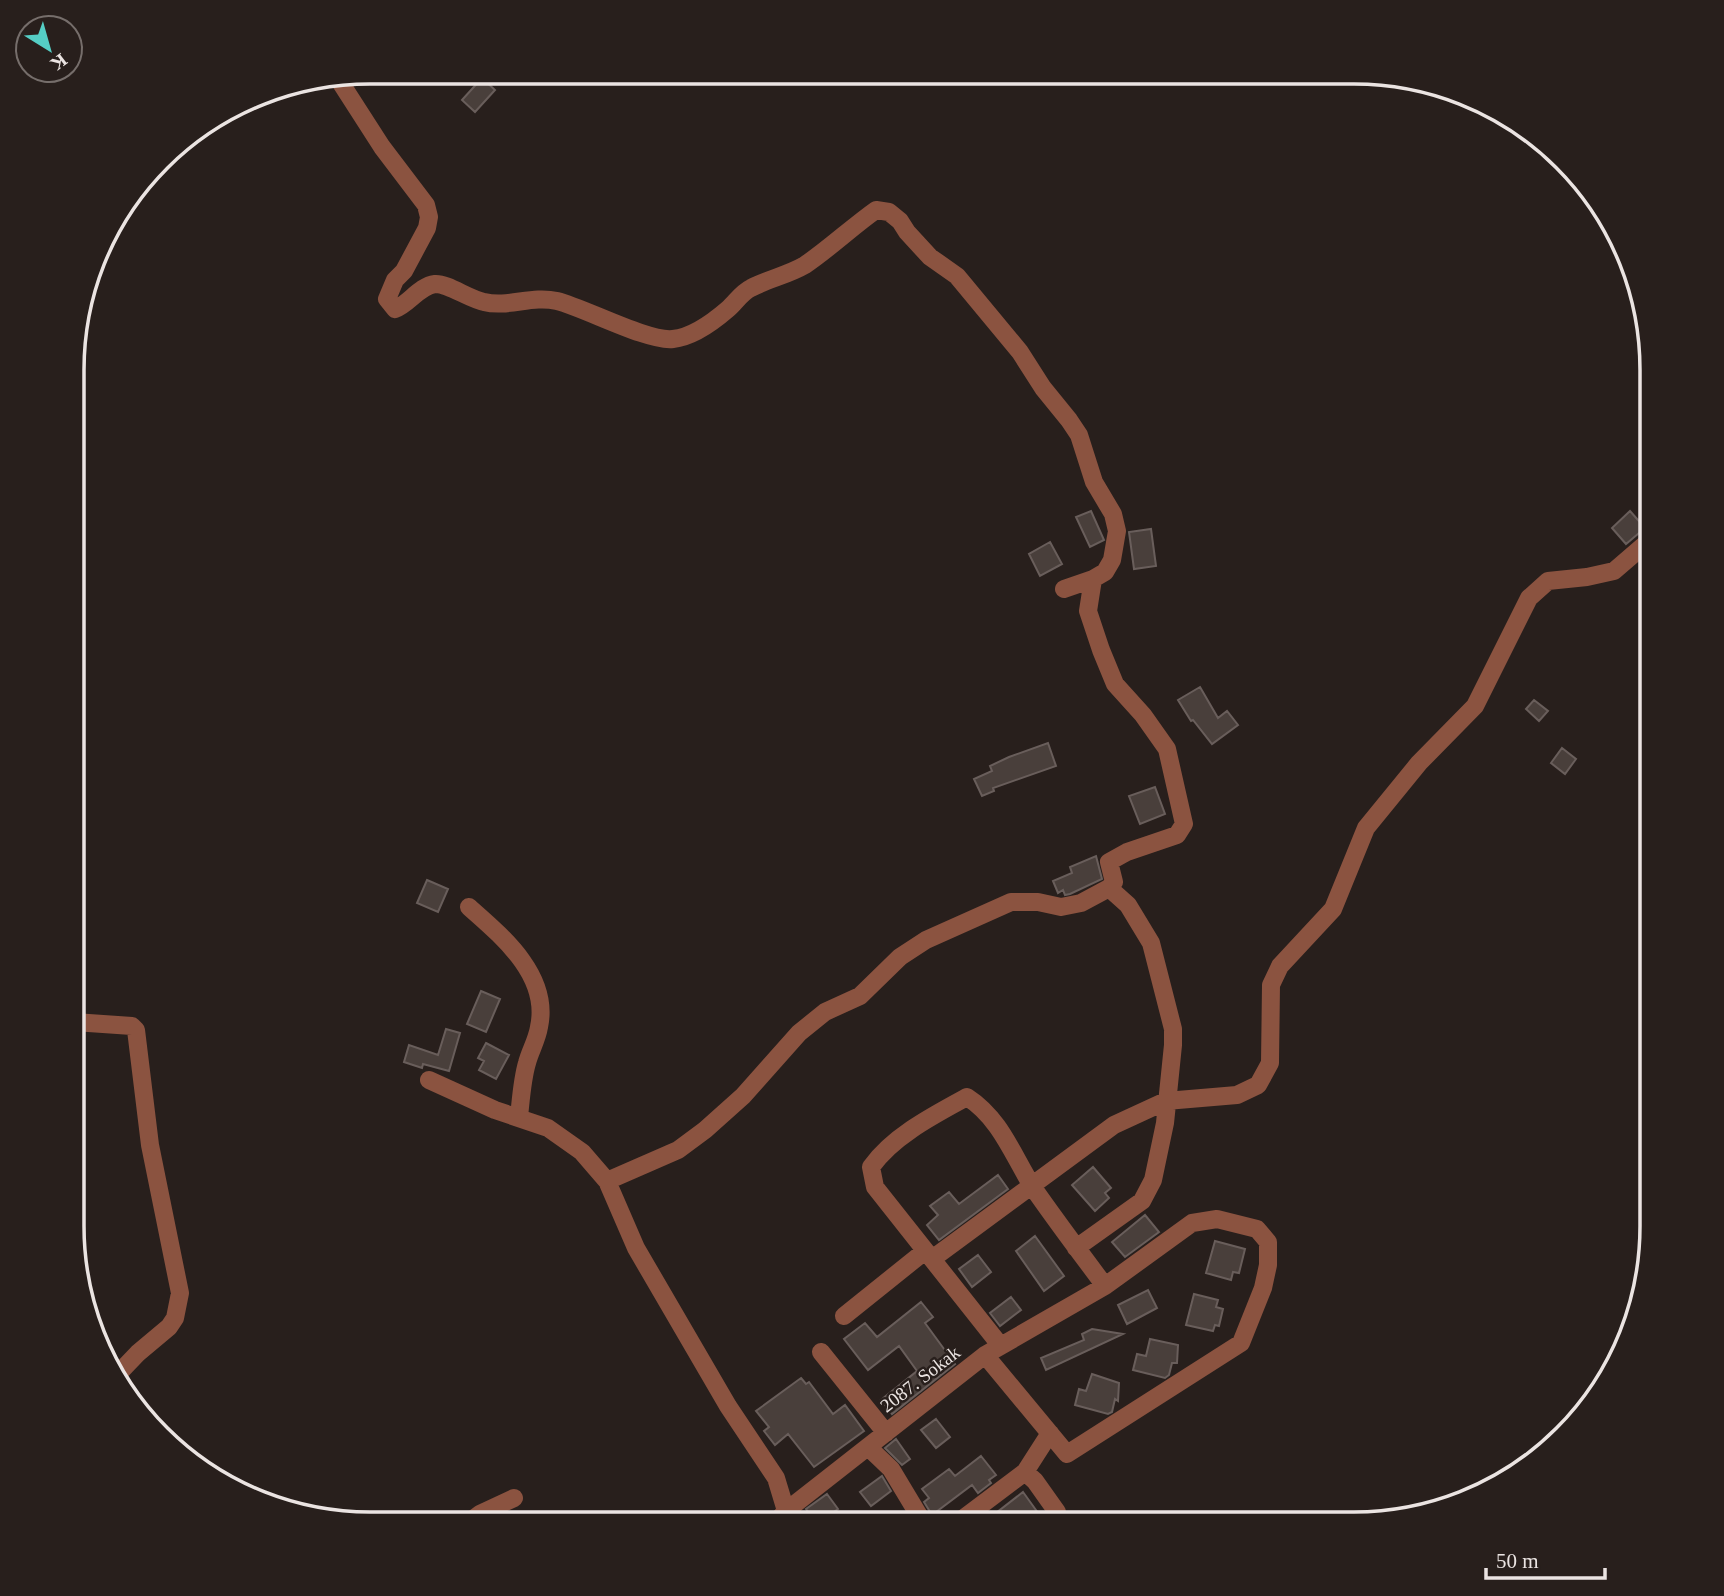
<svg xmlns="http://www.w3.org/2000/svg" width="1724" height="1596" viewBox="0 0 1724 1596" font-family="Georgia,serif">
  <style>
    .building { fill: #493f3b; stroke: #695e5b; stroke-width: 2 }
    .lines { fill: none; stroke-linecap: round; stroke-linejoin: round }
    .minor { stroke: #8b5340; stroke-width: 18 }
    .labels { text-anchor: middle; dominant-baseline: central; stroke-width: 5; stroke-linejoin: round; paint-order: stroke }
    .street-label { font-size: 19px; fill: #ebe4e2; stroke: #281f1c }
    .rim { fill: none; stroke: #ebe4e2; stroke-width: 3.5 }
  </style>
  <rect width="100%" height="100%" fill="#281f1c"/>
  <path class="building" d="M482,78l13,12 -20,22 -13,-12z
    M1091,511l13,29 -14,7 -14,-30z
    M1630,511l15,17 -19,16 -14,-16z
    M1151,529l5,37 -22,3 -5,-37z
    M1050,542l12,22 -22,12 -11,-22z
    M1200,687l18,31 9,-7 11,14 -26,19 -19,-24 -2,1 -13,-21z
    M1534,700l14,11 -9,10 -13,-12z
    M1048,743l8,23 -63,22 1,3 -12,5 -8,-17 18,-8 -2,-5 19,-9z
    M1562,748l14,11 -11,15 -14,-11z
    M1155,787l10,27 -25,10 -11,-28z
    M1096,856l6,23 -32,15 -5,1 -2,-5 -5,3 -5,-12 19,-8 -2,-6z
    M427,880l21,9 -10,23 -21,-9z
    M481,991l19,8 -14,33 -19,-8z
    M446,1029l14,4 -11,38 -26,-7 -1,4 -18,-6 5,-17 29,10z
    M486,1043l23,12 -13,24 -17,-9 5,-9 -6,-3z
    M1093,1167l18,21 -6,5 4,5 -14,13 -23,-26z
    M998,1175l10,14 -69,51 -12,-15 11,-10 -8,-9 19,-14 10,12z
    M1145,1215l14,17 -34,25 -13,-15z
    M1035,1236l29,40 -20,15 -28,-40z
    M1215,1241l30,8 -6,24 -6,-1 -2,8 -25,-7z
    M978,1255l13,17 -19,15 -13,-18z
    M1148,1290l9,18 -30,16 -9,-19z
    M1194,1294l24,6 -2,7 7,2 -4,17 -4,-1 -2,6 -27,-6z
    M1011,1297l10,13 -21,16 -10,-13z
    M921,1302l12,15 -8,6 30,41 -63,50 -11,-14 36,-29 -18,-25 -31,24 -24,-31 21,-16 12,14z
    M1092,1329l31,5 -77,36 -5,-12 43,-18 -2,-6z
    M1150,1339l28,6 -1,18h-5l-3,12 -4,3 -32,-8 4,-16 9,2z
    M1092,1374l27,9 -1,18 -3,-2 -3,13 -4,2 -33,-9 4,-16 7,2z
    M801,1378l5,6 3,-2 24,32 12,-9 19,26 -50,36 -26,-33 -13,11 -11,-14 5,-4 -13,-16z
    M936,1419l14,18 -14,11 -15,-18z
    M896,1439l14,20 -8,6 -17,-17z
    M981,1456l15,19 -7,5 2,3 -13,10 -6,-8 -40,30 -8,-13 5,-4 -7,-9 27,-20 6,7z
    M882,1476l9,15 -20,15 -11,-14z
    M1023,1492l23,32h-42l-8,-11z
    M827,1494l11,15 -21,15 -11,-15z"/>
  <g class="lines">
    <path class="minor" d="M337,77l45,70 44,58 3,12 -2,11 -23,43 -9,9 -8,19 8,10c14,-5 24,-23 40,-25 12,-1 34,15 49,18 24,6 48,-7 73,-1 28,7 91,41 116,38 20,-2 40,-17 55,-30 8,-7 13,-16 23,-21 17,-9 37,-13 54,-23 25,-17 47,-38 71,-55l13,2 11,9 7,11 23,25 27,19 63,76 23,36 26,32 10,15 15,47 19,32 4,17 -5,29 -7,12 -12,7
      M1064,589l29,-10 -5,32 13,39 14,34 28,31 24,34 17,75 -7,11 -50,17 -18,10 5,20 -5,6 19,17 23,38 22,86v16l-8,78 -12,57 -11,21 -66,47
      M469,907c34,30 81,69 70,120 -2,13 -9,24 -12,36 -5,17 -6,36 -8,54
      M74,1022l58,4 4,4 14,115 30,148 -5,25 -6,9 -31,26 -22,23
      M429,1080l66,30 53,18 34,24 25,29 29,67 92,158 48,72 10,33
      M607,1181l71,-31 27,-20 38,-34 56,-63 26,-21 35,-16 40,-39 26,-17 85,-38h27l23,5 20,-4 28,-15
      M932,1259l182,-134 52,-24 71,-6 21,-10 12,-22 1,-78 9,-19 53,-57 33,-81 53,-65 56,-57 54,-108 19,-17 39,-4 27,-6 36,-31
      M844,1316l81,-65
      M1000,1345l-125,-158 -4,-20c22,-31 63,-52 96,-70 34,22 46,59 67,92 23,33 47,65 71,97
      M821,1352l65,81
      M868,1447l23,22 33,55
      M1025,1472l25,-39
      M473,1524l-1,-4 8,-6 34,-16
      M774,1524l12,-13 199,-156 120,-69 87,-63 25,-4 40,10 11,13v23l-5,23 -22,55 -174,111 -82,-99
      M956,1524l69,-52 10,9 22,31"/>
  </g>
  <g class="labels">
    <g class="street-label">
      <text transform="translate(920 1379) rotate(-38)">2087. Sokak</text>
    </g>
  </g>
  <path d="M0 0H1724V1596H0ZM370 84H1354A286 286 0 0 1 1640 370V1226A286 286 0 0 1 1354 1512H370A286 286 0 0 1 84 1226V370A286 286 0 0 1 370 84Z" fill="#281f1c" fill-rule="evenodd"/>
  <path class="rim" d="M370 84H1354A286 286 0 0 1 1640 370V1226A286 286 0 0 1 1354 1512H370A286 286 0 0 1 84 1226V370A286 286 0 0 1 370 84Z"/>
  <g transform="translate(49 49) rotate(143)"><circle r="33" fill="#281f1c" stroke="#766e6b" stroke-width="2"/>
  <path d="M0-5L12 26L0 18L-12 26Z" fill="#55cec5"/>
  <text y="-10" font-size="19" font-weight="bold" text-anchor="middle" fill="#ebe4e2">K</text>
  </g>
  <path d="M1486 1568v10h119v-10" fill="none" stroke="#ebe4e2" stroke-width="3.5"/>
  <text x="1496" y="1568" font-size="21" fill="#ebe4e2" stroke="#281f1c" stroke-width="5" paint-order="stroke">50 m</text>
</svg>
